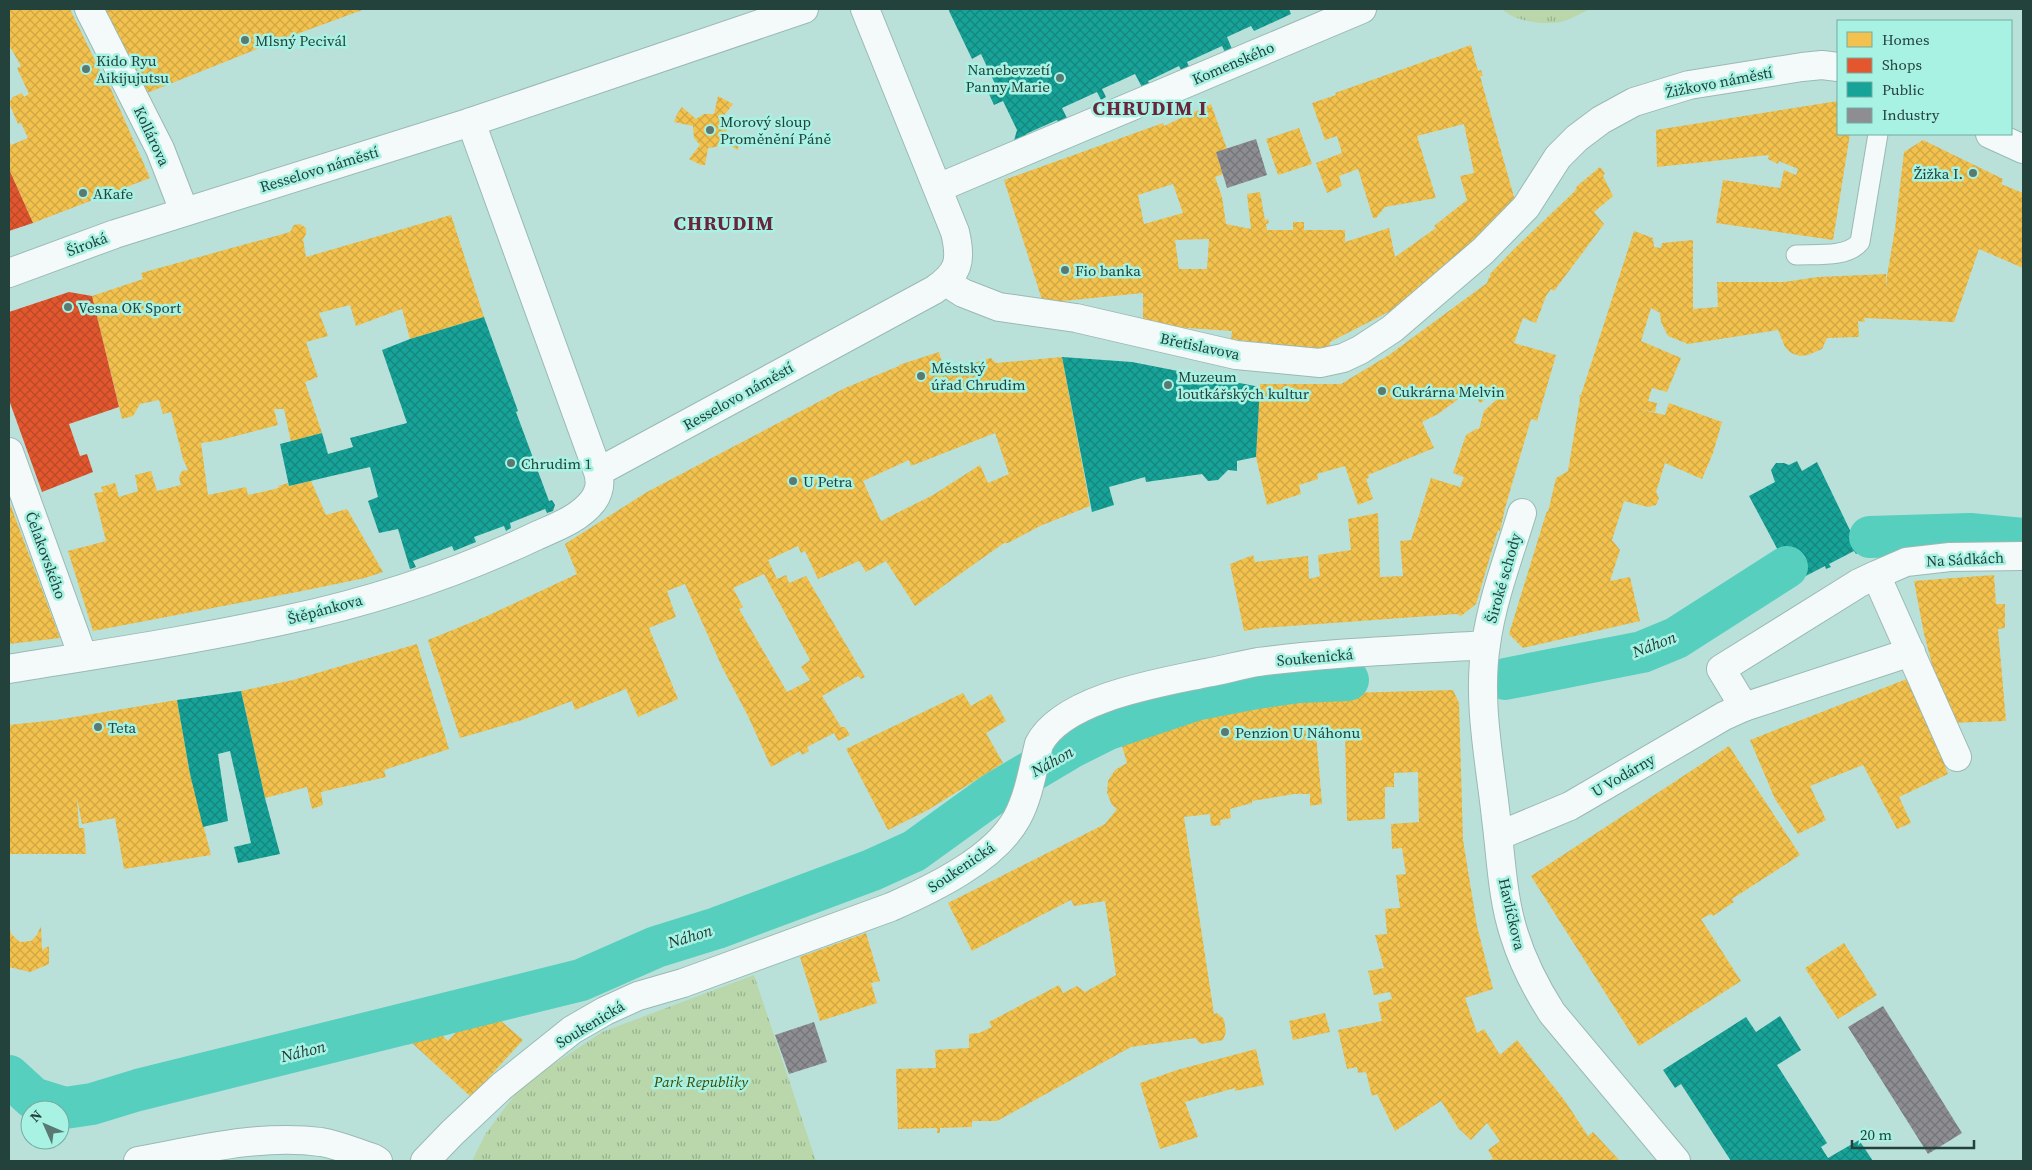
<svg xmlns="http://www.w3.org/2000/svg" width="2032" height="1170" viewBox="0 0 2032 1170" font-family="'Source Serif 4',serif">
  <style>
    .park { fill: url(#park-tufts) }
    .homes { fill: url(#homes-cross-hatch); fill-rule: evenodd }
    .shops { fill: url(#shops-cross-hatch) }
    .public { fill: url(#public-cross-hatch) }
    .industry { fill: url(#industry-cross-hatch) }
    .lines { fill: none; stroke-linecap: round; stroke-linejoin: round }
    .canal { stroke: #56cfbe; stroke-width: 42 }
    .service-casing { stroke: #9ab9b4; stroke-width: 21 }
    .pedestrian-casing { stroke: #9ab9b4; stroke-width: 30 }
    .minor-casing { stroke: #9ab9b4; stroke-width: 30 }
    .service { stroke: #f4faf9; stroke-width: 19 }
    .pedestrian { stroke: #f4faf9; stroke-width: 28 }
    .minor { stroke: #f4faf9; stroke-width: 28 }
    .poi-dot { fill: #587a73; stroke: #a8f2e4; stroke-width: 2 }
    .labels { text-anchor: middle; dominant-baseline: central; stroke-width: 5; stroke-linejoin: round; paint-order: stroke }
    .poi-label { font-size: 15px; fill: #23423c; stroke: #a8f2e4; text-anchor: start }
    .street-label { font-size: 15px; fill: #23423c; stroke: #a8f2e4 }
    .park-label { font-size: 15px; font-style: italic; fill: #3b4900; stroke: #a8f2e4 }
    .water-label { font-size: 16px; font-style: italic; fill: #213935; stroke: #a8f2e4 }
    .district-label { font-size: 20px; font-weight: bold; letter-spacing: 1px; fill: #68253c; stroke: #a8f2e4 }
  </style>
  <defs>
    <pattern id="park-tufts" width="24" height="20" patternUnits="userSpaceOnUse" patternTransform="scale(1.25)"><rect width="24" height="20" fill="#bad7ac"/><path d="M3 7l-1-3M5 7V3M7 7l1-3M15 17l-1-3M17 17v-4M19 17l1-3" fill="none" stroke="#97b08d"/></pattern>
    <pattern id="homes-cross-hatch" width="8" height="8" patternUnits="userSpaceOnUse" patternTransform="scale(1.25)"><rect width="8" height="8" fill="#f2c14e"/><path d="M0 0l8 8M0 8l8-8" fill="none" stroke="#cfa745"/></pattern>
    <pattern id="shops-cross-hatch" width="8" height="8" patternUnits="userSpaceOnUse" patternTransform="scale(1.25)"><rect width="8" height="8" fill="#e4572e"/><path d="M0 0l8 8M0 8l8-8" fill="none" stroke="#b84a28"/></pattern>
    <pattern id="public-cross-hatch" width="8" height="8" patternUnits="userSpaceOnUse" patternTransform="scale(1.25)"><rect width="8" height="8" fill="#17a398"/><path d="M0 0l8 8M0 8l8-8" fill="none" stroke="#14867d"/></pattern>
    <pattern id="industry-cross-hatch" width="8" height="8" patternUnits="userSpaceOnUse" patternTransform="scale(1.25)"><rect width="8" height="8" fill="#8d8d92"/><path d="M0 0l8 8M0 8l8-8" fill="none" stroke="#737578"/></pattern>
  </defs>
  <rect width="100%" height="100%" fill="#b9e1da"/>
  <path class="park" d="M1502,9h88c-9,4 -20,11 -29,13 -18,3 -46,0 -59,-13z
    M754,975l62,186h-344l14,-28 30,-40 11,-11 75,-50z"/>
  <path class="homes" d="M9,9h61l35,72 2,-1 43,98 -117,45 -24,-54v-25l1,-1 1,2 17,-7 -7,-15 -3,1 -9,-21 4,-6 9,-4 2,4 5,-3 -12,-26 4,-2 -12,-21z
    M105,9h260l-98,36 -120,48 -3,-1z
    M1471,45l7,26 3,-1 2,6h-3l36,128 -110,99 -76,39 -1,9 -98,-12 1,-8 -89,-6v-32l-100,10 -39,-123 159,-57 1,3 47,-22 16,45 -11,3 7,22 -8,3 7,20 4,27 25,5 -4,-35 13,-2 5,28 3,-1 1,4 -3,1 1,6h26v-8h11v8h41v12l44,-14 6,29 41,-29 -2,-2 33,-26 -7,-24 14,-3 -10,-49 -47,12 19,62 -51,9 -9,11h-3l-15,-49 -19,7 3,10 -15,7 -11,-30 26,-10 -5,-17 -12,4 -13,-37 24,-8 -1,-2zM1173,184l10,29 -39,11 -6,-29zM1209,239l-2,30h-28l-4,-29z
    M718,96l15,8 -11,14 5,9 -1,8 17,4 -6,11 -14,-10 -7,7 -8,1 -3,17h-4l-12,-6 11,-14 -6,-7 -1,-12 -19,-4 3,-8 5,-7 14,12 8,-5h10z
    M1838,101v33h12l-17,106 -117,-17 7,-43 57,8 4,-18 12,5 2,-6 -19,-8 -1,3 -10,-5 1,-4 -112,12 -1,-37z
    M1299,128l13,36 -34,11 -12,-36z
    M1923,140l80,39 -2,5 22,9v75l-44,-19 -25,73 -90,-4 1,4 -7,-1 1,16 -32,1 -5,11 -14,6 -8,1 -9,-3 -6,-6 -7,-17 -90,14 -20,-8 -7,-14 -1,-9 -9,-5 -10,33 40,17 -14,34 -15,-4 -4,13 9,2 -2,9 -17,-3 27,6 4,-12 53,19 -9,31 -11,26 -37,-16 -9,29 3,6 -3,7 -8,2 -24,-6 -12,39 8,10 -10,31 20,-4 10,44 -117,27 -14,-14 36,-117 2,-6 1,1 8,-34 12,-7 12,-72 -1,-4h2l53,-164 19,7 1,9 7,1 1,-5 31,-3v69l25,-2 -1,-25h67l34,-5 68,-3 1,15v-13l8,-47 9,-77z
    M1600,167l5,6 -2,3 10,20 -19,16 10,12 -50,67 -3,-2 -5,7 -10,27 -13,-5 -9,25 42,12 -19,66 -6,-2 -26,89 -5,23 -2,-1 -22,74 -15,12 -4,-2 -195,14 -18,3 -14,-67 23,-9 2,7 53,-6 1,23 11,-3 -2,-21 33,-5 -3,-31 30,-6 2,64 23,-1 -3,-35 11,-1 20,-62 29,9 4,-10 -11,-4 13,-38 10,-6h3l5,-18 12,-11 3,-10 -19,13 -9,-13 -33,24 -16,8 12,26 -66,27 1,3 -3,1 7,20 -15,6 -13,-39 -28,8 1,5 -19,6 2,9 -34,11 -11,-48 4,-73h81l48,-29 98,-72 2,-6 1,2v-5l24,-25 61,-58 2,-5z
    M451,215l33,102 -74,22 -8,-30 -46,17 -6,-21 -31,8 9,23 -22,6 12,35 -13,5 17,51 -31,9 -7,-33h-10l4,16 -57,15 -20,3 7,52 38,-8 2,8 31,-7 -1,-2 10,-3 1,3 22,-5 15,34 21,-6 36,63 -18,6 -63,13 -209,40 -25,-80 38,-10 -12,-48 9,-1 -2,-5 14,-4 4,14 19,-6 -3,-16 16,-4 6,20 24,-6 -2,-8 3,-6 6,-1 -5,-11 -12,-47 -8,2 -4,-14 -19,4 -7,12 -11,3 -30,-123 51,-17 -2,-6 149,-41 4,-7 6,-1 6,4v6l-3,5 3,18z
    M939,352l6,19 46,-13 5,5 66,-6 28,149 -50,20 -32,17h-4l-89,63 -29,-45 -20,11 -7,-11 -41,18 -13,-28 -4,2 -3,-7 -30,14 9,19 9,-4 3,8 17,-7 59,101 -4,2 -3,-3 -36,20 19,31h4l5,8 -12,6 -4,-8 -27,14 2,4 -7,4 -2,-4 -29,16 -23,-51 -26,-49 -37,-83 -18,7 9,26 -27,11 29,71 -40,18 -12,-28 -51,21 -3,-9 -50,19 -62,18 -32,-98 59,-24 90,-42 -12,-30 82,-52 198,-104 54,-22v-1zM995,433l14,41 -21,9 -8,-18 -47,30 -52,26 -18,-40 46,-21 2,6zM764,574l46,86 -9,7 9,13 -23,12 -48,-83 4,-2 -10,-19z
    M9,501l51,137 -51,6z
    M1994,575l2,29h9v24l-7,1 8,92 -57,2 -2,-3 -23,-86 -10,-53z
    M417,644l32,105 -65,21 2,7 -65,15 2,13 -11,4 -5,-22 -42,11 -24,-107 52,-11z
    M1912,677l36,97 -49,23 12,26 -14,6 -34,-64 -53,21 16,34 -28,14 -23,-35 -25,-59z
    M1453,690l6,13 4,137 14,86 16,63 -28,9 12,35 7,-4 16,26 17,-15 48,61 23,35 -7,6 12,-10 27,29h-131l4,-3 -5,-8 12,-9 -13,-18 -16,17 -12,-11 -18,-28 -46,30 -18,-37 -5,2 -6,-24 -8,1 -1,-6 -10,2 -9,-39 44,-9 -4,-18 14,-4 -2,-7 -16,3 -6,-24 16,-3 -9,-33 12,-1 -2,-25 15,-1 -4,-33 10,-1 -4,-26 -10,1 -1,-25 28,-2 -1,-50 -24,1v14h-9v32l-38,2 -2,-88 -29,1 6,70 -12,2v-12h-16l-42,7v2l-22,6 1,9 -11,2 1,5 -10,1 -1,-12 -26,3 30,197 3,-1 7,6 2,13 -3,8 -22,4 -6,-6 -64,9 -134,74h-25v6l-32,1v5h-3v-5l-39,1 -2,-60 40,-1 -1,-18 34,-2v-14l10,-1 13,-6 -3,-5 70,-37 4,8 14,-7 8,6 31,-17 -11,-74 -31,5 -3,-6 -99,51 -24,-48 157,-79 12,-15 -5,-4 -5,-12 1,-12 7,-11 12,-7 -7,-24 80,-21 -1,-5 41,-10 73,-9z
    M963,693l8,13 20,-12 15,27 -20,12 17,30 -75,47 -40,20 -42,-81z
    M177,700l13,74 21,81 -87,14 -9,-51 -33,6 -5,-26 2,30h5l2,26h-77v-129l47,-5z
    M1729,746l71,109 -68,44 2,3 -21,14 -2,-2 -10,5 40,62 -102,65 -108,-170z
    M41,926l1,24 7,-4v18l-19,8 -21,-5v-39l3,7 8,7 11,-1 6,-6z
    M866,933l14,48 -9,2 6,20 -57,18 -20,-64z
    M1844,943l33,52 -39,24 -33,-51z
    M486,1008l37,32 -52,57 -59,-54 -4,2 -4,-7 6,-4 4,6 20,-13 14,14 24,-26z
    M1325,1013l5,19 -37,8 -4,-19z
    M1256,1049l8,36 -29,6v-3l-50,14 13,35 -38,12 -20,-66 37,-13z"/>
  <path class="shops" d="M9,169l24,54 -24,8z
    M69,292l23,4 27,111 -50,17 11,32 7,-2 6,18 -51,20 -33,-92v-88z"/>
  <path class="public" d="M950,9h339l2,5 -37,17 -3,-5 -24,11 5,12 -7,3 -3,-6 -35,16 3,7 -8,3 -3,-6 -31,15 3,7 -7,3 -9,-17 -33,15 4,8 -5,3 -4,-8 -35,16 8,16 -9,5 -4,-9 -31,14 -4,13 -9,-3 4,-14 -14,-29 -9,4 -5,-11 9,-4 -17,-36 -9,5 -23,-48z
    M484,317l34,94 -2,1 33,89 3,-1 3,5 -2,6 -6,2 -2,-4 -35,14 1,5 -5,3 -2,-5 -30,11 2,5 -22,9 -2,-5 -39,15 3,6 -6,2 -12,-40 -19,4 -11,-32 10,-4 -8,-30 -81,19 -9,-42 42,-11 6,21 25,-7 -3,-9 57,-15 -25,-73 28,-11z
    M1062,357l70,5 128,25 -4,70 -19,4v10l-9,-1 -10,10 -10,1 -6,-7 -56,8 -1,-5 -36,10 5,18 -22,7z
    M1797,461l5,10 15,-9 43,89 -4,3 -2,-3 -25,13 2,3 -5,2 -1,-3 -25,13 1,3 -5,2 -47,-88 26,-14 -4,-12 5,-7h8l5,2z
    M241,691l24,107 15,56 -42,9 -4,-16 17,-4 -21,-92 -12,3 10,67 -25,6 -13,-53 -13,-74z
    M1780,1016l21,34 -24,15 50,78 -6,4 7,11 31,-18 14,21h-142l-50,-77 -6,4 -12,-18 83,-53 10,15z"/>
  <path class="industry" d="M1256,139l11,36 -40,13 -11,-36z
    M1883,1006l79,127 -34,21 -80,-127z
    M814,1022l13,40 -38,12 -14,-39z"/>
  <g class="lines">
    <path class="canal" d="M1870,537l100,-3 53,5
      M1505,679l137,-27 34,-14 111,-71
      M9,1076l24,22 32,10 27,-4 46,-14 443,-110 75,-33 61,-19 155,-58 42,-19 79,-57 79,-47 36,-18 87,-29 62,-12 42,-6 49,-2"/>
    <g class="service-casing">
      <path id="service" d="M1796,255c20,-1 51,3 64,-13l18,-108"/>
    </g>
    <g class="pedestrian-casing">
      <path id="pedestrian" d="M938,188l424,-179
        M946,282l17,11 36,14 77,11 160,37 84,8 23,-5 17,-8 32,-21 91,-78 43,-44 32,-50 19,-19 24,-18 33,-18 55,-17 113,-18 20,-2 16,2
        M9,452l74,205
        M598,472l336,-182c25,-17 28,-29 21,-58l-90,-223
        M1876,575l30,-13 44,-5 73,-1
        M1911,652l-167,55 -23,-38 138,-86 17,-8 81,182
        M9,669c91,-15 185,-29 276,-49 85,-18 171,-46 251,-84 20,-9 43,-17 57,-35 7,-10 8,-18 5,-29l-127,-350"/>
    </g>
    <g class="minor-casing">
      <path id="minor" d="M89,9l71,140 24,62
        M1990,134l33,15
        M9,273l106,-39 356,-112 333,-113
        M1522,513c-13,43 -30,87 -36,131 -9,58 4,117 10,174 5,38 6,79 18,116 9,29 22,54 38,79l124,148
        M1498,836l72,-30 154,-90 20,-9
        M138,1161c60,-11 122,-27 183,-19 18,3 36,11 52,16l5,3
        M425,1161l27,-28 50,-47 70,-56 33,-19 33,-15 45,-13 208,-76c41,-18 104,-48 126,-89 12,-22 16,-50 22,-74 24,-46 120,-61 167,-71 17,-3 35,-8 52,-11 76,-10 152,-12 228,-17"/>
    </g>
    <use href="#service" class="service"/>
    <use href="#pedestrian" class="pedestrian"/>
    <use href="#minor" class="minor"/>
  </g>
  <g class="poi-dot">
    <circle cx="245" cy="40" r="5"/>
    <circle cx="86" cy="69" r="5"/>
    <circle cx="1060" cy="78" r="5"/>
    <circle cx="710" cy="130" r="5"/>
    <circle cx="1973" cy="173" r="5"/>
    <circle cx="83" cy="193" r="5"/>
    <circle cx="1065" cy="270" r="5"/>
    <circle cx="68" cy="307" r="5"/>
    <circle cx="921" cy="376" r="5"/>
    <circle cx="1168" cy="385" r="5"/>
    <circle cx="1382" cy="391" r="5"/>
    <circle cx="511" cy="463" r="5"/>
    <circle cx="793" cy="481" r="5"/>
    <circle cx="98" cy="727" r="5"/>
    <circle cx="1225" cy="732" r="5"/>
  </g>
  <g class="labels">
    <g class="poi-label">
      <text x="255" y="40">Mlsný Pecivál</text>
      <text x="96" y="60">Kido Ryu<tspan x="96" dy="17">Aikijujutsu</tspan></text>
      <text x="1050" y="69" text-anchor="end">Nanebevzetí<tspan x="1050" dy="17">Panny Marie</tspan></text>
      <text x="720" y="121">Morový sloup<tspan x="720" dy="17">Proměnění Páně</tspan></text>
      <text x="1963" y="173" text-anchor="end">Žižka I.</text>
      <text x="93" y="193">AKafe</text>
      <text x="1075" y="270">Fio banka</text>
      <text x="78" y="307">Vesna OK Sport</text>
      <text x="931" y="367">Městský<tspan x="931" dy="17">úřad Chrudim</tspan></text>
      <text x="1178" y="376">Muzeum<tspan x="1178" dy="17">loutkářských kultur</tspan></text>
      <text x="1392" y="391">Cukrárna Melvin</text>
      <text x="521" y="463">Chrudim 1</text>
      <text x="803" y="481">U Petra</text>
      <text x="108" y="727">Teta</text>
      <text x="1235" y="732">Penzion U Náhonu</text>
    </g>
    <g class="street-label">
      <text transform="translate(1233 63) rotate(-23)">Komenského</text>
      <text transform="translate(1719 82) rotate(-11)">Žižkovo náměstí</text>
      <text transform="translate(152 136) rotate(65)">Kollárova</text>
      <text transform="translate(319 169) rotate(-17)">Resselovo náměstí</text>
      <text transform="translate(87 244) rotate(-20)">Široká</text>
      <text transform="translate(1200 346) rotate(12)">Břetislavova</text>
      <text transform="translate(738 396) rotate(-29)">Resselovo náměstí</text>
      <text transform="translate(46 555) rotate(70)">Čelakovského</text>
      <text transform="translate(1965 559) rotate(-3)">Na Sádkách</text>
      <text transform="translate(1503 578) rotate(-74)">Široké schody</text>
      <text transform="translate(325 609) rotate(-15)">Štěpánkova</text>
      <text transform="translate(1315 657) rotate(-5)">Soukenická</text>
      <text transform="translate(1623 775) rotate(-30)">U Vodárny</text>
      <text transform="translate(961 867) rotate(-34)">Soukenická</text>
      <text transform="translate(1512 914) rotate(77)">Havlíčkova</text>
      <text transform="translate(590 1024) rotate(-31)">Soukenická</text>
    </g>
    <g class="park-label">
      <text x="701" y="1081">Park Republiky</text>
    </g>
    <g class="water-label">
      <text transform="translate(1654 644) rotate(-21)">Náhon</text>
      <text transform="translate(1052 761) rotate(-29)">Náhon</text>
      <text transform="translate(690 936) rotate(-17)">Náhon</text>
      <text transform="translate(303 1051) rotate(-14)">Náhon</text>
    </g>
    <g class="district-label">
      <text x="1150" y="108">CHRUDIM I</text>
      <text x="724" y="223">CHRUDIM</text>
    </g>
  </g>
  <rect width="2032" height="1170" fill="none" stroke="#23423c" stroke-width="20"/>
  <rect x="1837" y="20" width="175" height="115" fill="#a8f2e4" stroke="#73aca1"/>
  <rect x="1847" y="32" width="25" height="15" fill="#f2c14e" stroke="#73aca1"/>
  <text x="1882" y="45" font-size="15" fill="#23423c">Homes</text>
  <rect x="1847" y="58" width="25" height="15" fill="#e4572e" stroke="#73aca1"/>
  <text x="1882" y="70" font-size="15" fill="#23423c">Shops</text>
  <rect x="1847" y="82" width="25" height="15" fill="#17a398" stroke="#73aca1"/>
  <text x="1882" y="95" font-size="15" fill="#23423c">Public</text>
  <rect x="1847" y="108" width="25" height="15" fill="#8d8d92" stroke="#73aca1"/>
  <text x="1882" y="120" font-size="15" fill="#23423c">Industry</text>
  <g transform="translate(45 1125) rotate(315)"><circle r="24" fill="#a8f2e4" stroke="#73aca1"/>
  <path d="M0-4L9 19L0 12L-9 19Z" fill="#587a73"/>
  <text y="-8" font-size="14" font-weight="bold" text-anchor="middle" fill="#23423c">N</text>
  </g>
  <path d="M1852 1140v8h122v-8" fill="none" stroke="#23423c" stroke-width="2.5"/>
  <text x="1860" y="1140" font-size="15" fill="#23423c" stroke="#a8f2e4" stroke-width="4" paint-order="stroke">20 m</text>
</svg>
